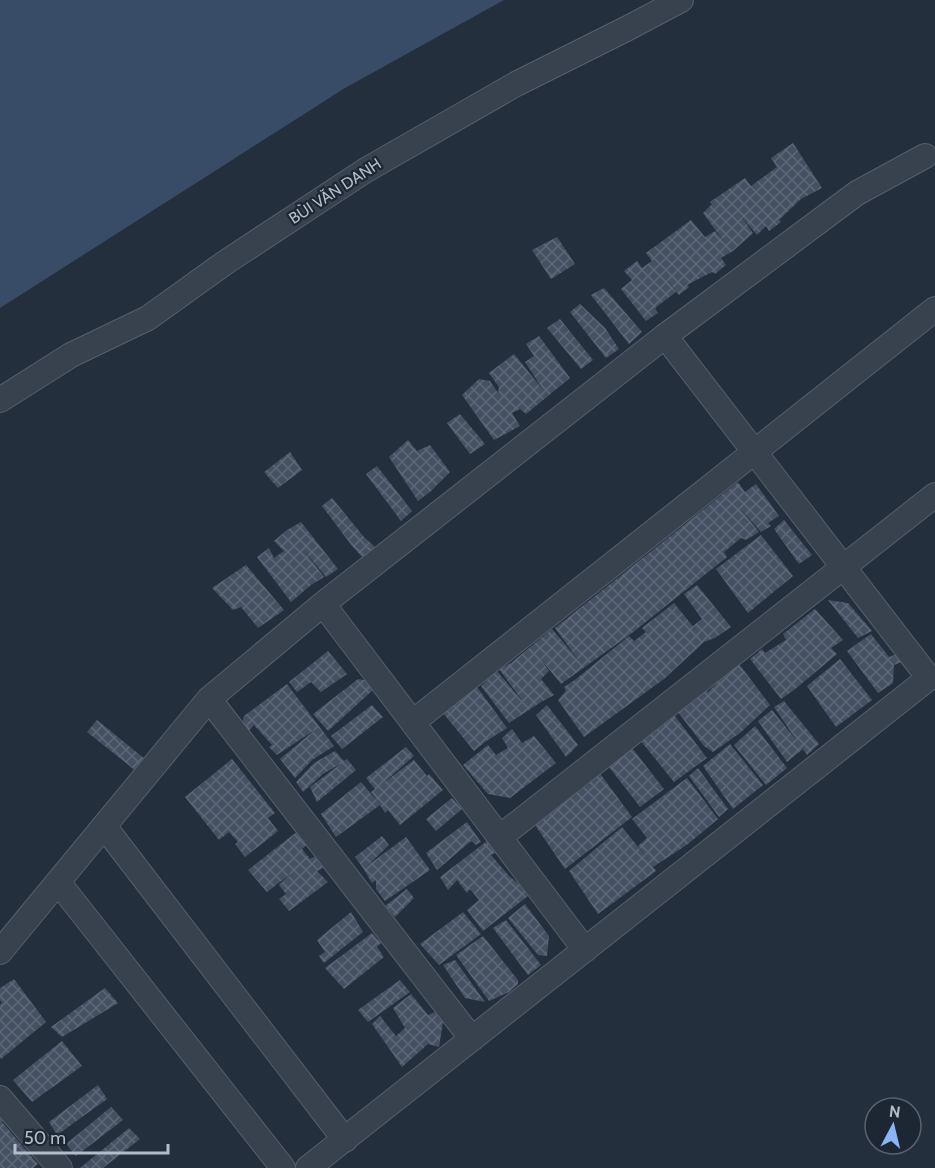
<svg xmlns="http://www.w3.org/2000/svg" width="935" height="1168" viewBox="0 0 935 1168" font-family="Cabin,sans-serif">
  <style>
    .water { fill: #394c67 }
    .building { fill: url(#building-cross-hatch) }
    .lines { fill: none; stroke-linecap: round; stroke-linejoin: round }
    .street-casing { stroke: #565f6c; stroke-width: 26 }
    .street { stroke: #38414e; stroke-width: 24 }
    .labels { text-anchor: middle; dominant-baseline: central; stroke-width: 4.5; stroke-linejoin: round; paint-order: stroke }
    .street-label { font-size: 16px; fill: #b4bcc9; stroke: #1d2633 }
  </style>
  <defs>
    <pattern id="building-cross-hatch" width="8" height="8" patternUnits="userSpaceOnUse" patternTransform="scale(1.5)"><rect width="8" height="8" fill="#455162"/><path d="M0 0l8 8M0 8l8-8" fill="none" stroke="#5d6877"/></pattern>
  </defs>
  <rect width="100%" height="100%" fill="#242f3e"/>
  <path class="water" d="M0,0h504l-159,88 -345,220z"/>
  <path class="building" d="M793,143l29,45 -21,11 -22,21 2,2 -12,9 -3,-5 -9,9 -17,-20 13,18 -20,18 -12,7 5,7 -11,9 -3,-2 -25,13 2,2 -10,8 -15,-19 12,16 -21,16 3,5 -12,8 -25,-32 11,-9 -8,-9 13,-10 5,7 10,-7 -6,-8 45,-33 14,17 10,-6 10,12 -22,-30 9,-9 -2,-2 35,-24 6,8 26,-19 -6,-9z
    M557,237l18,27 -24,15 -19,-29z
    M604,288l38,44 -13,12 -38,-49z
    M580,304l25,24 14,21 -13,9 -36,-46z
    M560,319l33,41 -12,9 -34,-41z
    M539,336l31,42 -44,36 -6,-5 -8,4 8,13 -26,14 -32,-45 17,-16 11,2 8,12 1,-6 -10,-14 25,-19 30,37 -19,-29 9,-6 -8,-12z
    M460,414l25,30 -15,10 -23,-31z
    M408,440l9,11 13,-6 20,27 -20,20 -12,9 -29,-44z
    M290,452l12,18 -24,18 -14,-16z
    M377,466l35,45 -11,10 -35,-47z
    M738,482l7,10 11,-8 23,32 -11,7 3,3 -10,6 -22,-25 20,25 -13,8 -5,-2 -17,14 3,5 -95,76 -71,51 -22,-27 10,14 -8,8 13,16 -13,7 -32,21 -28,-37 7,-7 -3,-3 10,-7 29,34 -25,-34 12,-6 41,-34 27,32 -24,-33z
    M332,498l32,39 11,10 -12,11 -11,-12 -30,-40z
    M784,520l28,35 -13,9 -25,-35z
    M301,522l37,47 -12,8 -24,-29 22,29 -13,8 -20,17 -34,-45 12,-9 5,10 10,-7 -10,-10 13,-11z
    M761,535l32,41 -45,37 -32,-44z
    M246,565l38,45 -26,18 -17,-21 -8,3 -21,-22z
    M697,585l34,42 -16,11 -11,4 -40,37 -80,58 -26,-37 8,-9 -2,-4 12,-8 53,-43 5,5 12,-9 -4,-4 32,-25 26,32 -7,-9 9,-7 -18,-25z
    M828,600l20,3 24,28 -14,7z
    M815,609l28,31 -12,8 6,6 -43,36 -13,9 -31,-40 12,-10 3,4 21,-13 -3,-6z
    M871,634l18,23 8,-3 5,8 -8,3 -1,18 -15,10 -31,-42z
    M328,651l19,23 -26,18 -10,-10 -14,10 -8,-10z
    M840,659l32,41 -36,27 -29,-41z
    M739,664l31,41 -30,28 -27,19 -9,-6 -27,-35 29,-22 2,3 8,-8 -3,-5z
    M358,679l11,2 5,8 -46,42 -15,-17z
    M287,684l47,62 -22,14 -17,18 -15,-19 36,-30 -39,26 -8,-8 3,-2 -18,-20 -7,8 -5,-10 2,-7z
    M477,687l30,41 -22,14 -11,9 -31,-38z
    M784,701l35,43 -12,11 -4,-6 -16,13 -29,-41 14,-11 25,31 -23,-34z
    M372,705l11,12 -41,32 -11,-13z
    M547,705l31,40 -12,12 -30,-42z
    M671,711l36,47 -33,24 -34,-42z
    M97,720l48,39 -9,12 -49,-39z
    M755,726l32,42 -21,17 -32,-40z
    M512,729l10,14 12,-7 22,27 -46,35 -22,-4 -25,-29 25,-20 8,10 12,-7 -6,-10z
    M629,744l35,45 -24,18 -31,-40 12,-10z
    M730,744l33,41 -30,24 -30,-43z
    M406,747l8,9 -32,28 32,-24 13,16 2,-2 14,16 -43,35 -12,-15 -3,3 -5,-8 -44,32 -15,-23 40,-32 18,21 -8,-11 4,-3 -9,-11z
    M335,751l9,10 3,-2 9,11 -39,32 -7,-15 32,-24 -19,11 -20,18 -7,-10 18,-19z
    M232,759l43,54 -7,5 10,13 -33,26 -10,-13 3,-2 -9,-10 -10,8 -34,-43z
    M596,768l36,49 -67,52 -30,-44 42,-36 2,2 10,-7 -5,-7z
    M698,768l30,41 -9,8 -30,-41z
    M687,778l31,41 -30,25 -35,23 3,4 -58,43 -29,-43 53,-44 30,37 -14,-18 9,-8 -15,-19z
    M452,798l10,11 -26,22 -10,-12z
    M467,822l14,20 -5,3 -5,-4 -34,29 -11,-17z
    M298,831l10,12 -6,6 8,10 6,-3 7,12 -6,3 11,11 -39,29 -10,-12 7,-5 -7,-9 14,-13 -26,20 -19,-22z
    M382,836l7,9 -22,21 39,-29 24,33 -45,31 -9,-12v-9l-4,3 -9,-15 -8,-11z
    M487,841l8,12 -4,2 18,21 11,9 8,11 -45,35 -16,-21 12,-10 -9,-11 -3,4 -10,-13 -9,10 -8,-13z
    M407,889l7,9 -19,19 -10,-11z
    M525,904l24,32 -2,20 -9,-1 -30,-37z
    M351,912l12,20 -39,31 -5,-7 6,-4 -8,-12z
    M463,912l18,22 -42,31 -19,-21z
    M506,920l35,45 -13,10 -35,-47z
    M372,933l9,10 -4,4 7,10 -40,32 -19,-21z
    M483,936l35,44v4l-9,8 -20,9 -33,-46z
    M455,960l30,42 -20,-4 -22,-33z
    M14,979l32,43 -45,37 -1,-2v-53l2,-1 -2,-3v-12z
    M400,980l10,12 -42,30 -10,-12z
    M105,988l13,15 -56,34 -11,-10z
    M411,994l17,21 7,-3 8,10 -4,25 -11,-3 -26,23 -30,-43 8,-8 16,20 9,-8 -12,-20z
    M62,1041l20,25 -50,36 -19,-22z
    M98,1085l9,14 -50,36 -8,-13z
    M111,1107l12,13 -47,36 -10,-12z
    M0,1117l3,4 -1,1 36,42 -5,4h-33z
    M129,1128l11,11 -37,29h-23z"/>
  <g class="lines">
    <g class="street-casing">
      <path id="street" d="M665,336l192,-143 68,-37
        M0,400l71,-45 77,-37 78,-56 140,-92 150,-86 110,-55 55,-29
        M323,604l262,346
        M209,699l263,340
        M413,722l522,-413
        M104,826l241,314
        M500,837l435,-342
        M58,882l225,286
        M0,952l209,-253 114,-95 342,-268 264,342 -621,490
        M0,1098l60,70"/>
    </g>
    <use href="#street" class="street"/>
  </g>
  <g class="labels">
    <g class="street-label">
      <text transform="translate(335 191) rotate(-33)">BÙI VĂN DANH</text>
    </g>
  </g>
  <g transform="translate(893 1126) rotate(7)"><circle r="28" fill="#1d2633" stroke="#59626f" stroke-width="1.5"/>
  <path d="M0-4.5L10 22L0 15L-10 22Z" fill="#8ab4f8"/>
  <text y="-9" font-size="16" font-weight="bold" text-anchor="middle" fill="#b4bcc9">N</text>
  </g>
  <path d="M15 1144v9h153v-9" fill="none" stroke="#b4bcc9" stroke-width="3"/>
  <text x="24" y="1144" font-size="18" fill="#b4bcc9" stroke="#1d2633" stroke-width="4.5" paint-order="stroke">50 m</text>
</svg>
